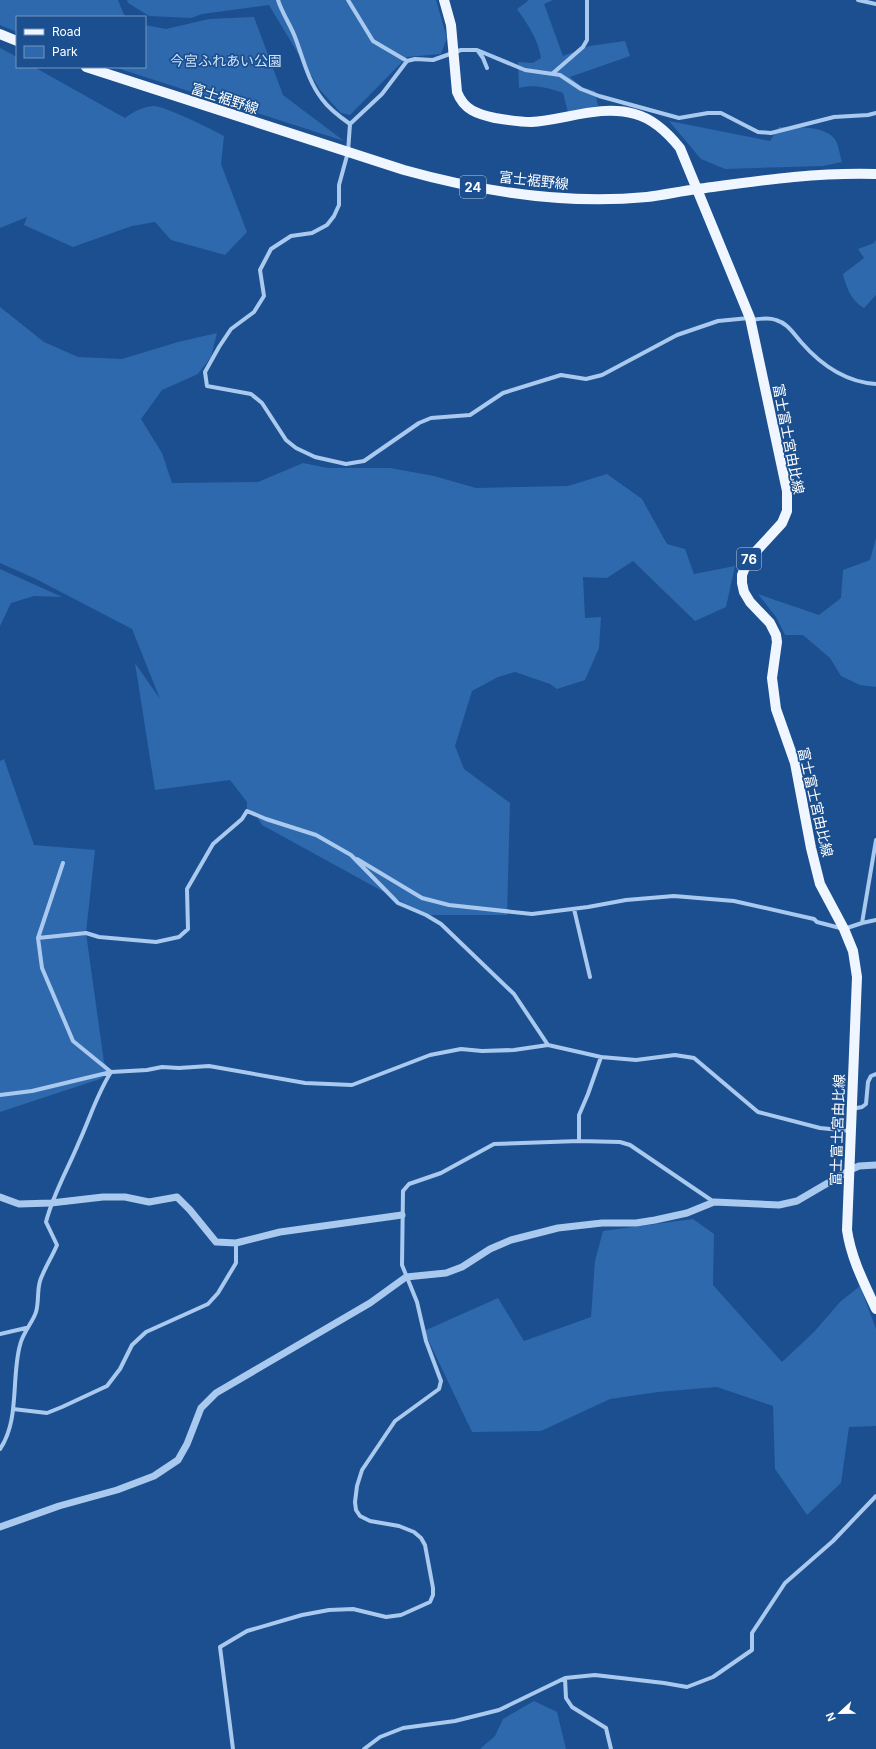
<svg xmlns="http://www.w3.org/2000/svg" width="876" height="1749" viewBox="0 0 876 1749" font-family="Inter,'Noto Sans JP',sans-serif">
  <style>
    .green { fill: #2e69ad }
    .lines { fill: none; stroke-linecap: round; stroke-linejoin: round }
    .minor { stroke: #a9c9ee; stroke-width: 4 }
    .tertiary { stroke: #a9c9ee; stroke-width: 7 }
    .primary { stroke: #f0f6ff; stroke-width: 10 }
    .labels { text-anchor: middle; dominant-baseline: central; stroke-width: 3.5; stroke-linejoin: round; paint-order: stroke }
    .shield { fill: #1b4f8f; stroke: #bbcadd; stroke-width: 1 }
    .shield-label { font-size: 13px; font-weight: bold; fill: #fff }
    .park-label { font-size: 14px; fill: #cfe3fa; stroke: #1b4f8f }
    .street-label { font-size: 14px; fill: #fff; stroke: #1b4f8f }
  </style>
  <rect width="100%" height="100%" fill="#1b4f8f"/>
  <path class="green" d="M0,0h118l7,17h-108v15l-17,-7z
    M127,0h309l11,38 -6,16 -34,3 -57,58 -9,-2 -21,-23 -51,-85 -67,9 -11,4 -42,-2 -21,-13z
    M529,0h24l-9,4 19,52 26,-10 36,-5 5,15 -60,21 12,10 13,4 3,15 -30,6 -5,-19c-15,-5 -28,-9 -44,-5l-1,-26 15,1 8,-5c-3,-19 -13,-33 -24,-49z
    M254,17l29,78 61,46 -230,-74h31v-42l21,4 43,-10z
    M0,48l17,9v10h17l91,51c8,-6 17,-11 28,-12 10,-1 60,24 71,30l-3,28 26,68 -22,23 -54,-15 -16,-18 -23,4 -59,21 -49,-22 3,-8 -27,11z
    M669,121l101,20 9,-14c15,0 49,-2 57,14 3,6 4,15 6,21l-19,4 -98,3 -24,-10z
    M876,240v55l-12,13c-12,-6 -18,-21 -21,-34l21,-16 -6,-9 16,-6z
    M0,307l44,35 34,15 44,2 56,-17 39,-9 -6,24 -13,17 -36,16 -21,29 21,34 10,30 86,-1 45,-19 25,5h62l44,8 42,12 92,-2 39,-12 35,25 25,45 18,5 9,25 41,-8 -9,41 -31,14 -62,-60 -26,17 -24,-1 2,41 16,-1 -2,31 -14,32 -28,9 -7,-5 -35,-12 -17,5 -26,14 -17,55 9,23 46,34 -3,112h-81l-164,-90 -6,-10 -9,-4v-9l-17,-22 -75,10 -20,-127 25,36 -28,-70 -96,-50 -36,-16z
    M876,538v149l-16,-2 -19,-9 -11,-18 -27,-23h-18l-9,-18 -18,-23 61,21 22,-17 2,-28 27,-10z
    M0,569l62,28 -28,-1 -23,7 -11,23z
    M4,759l30,86 61,5 -9,83 18,129 7,10 -11,7 -100,33v-351z
    M693,1219l21,15 -1,51 69,77 32,-30 26,-30 20,-16 16,43v97l-27,1 -8,56 -34,32 -32,-46 -2,-63 -56,-19 -59,5 -48,7 -69,32 -69,1 -48,-101 74,-33 26,43 67,-24 4,-56 8,-30z
    M534,1701l23,11 9,37h-86l15,-13 8,-17z"/>
  <g class="lines">
    <path class="minor" d="M278,0c4,13 12,24 17,37 8,21 13,44 27,62 7,10 18,18 28,25
      M348,0l25,41 34,20
      M858,0l18,4
      M478,51l5,7 4,10
      M552,74l31,-27 4,-7v-40
      M749,318l-31,3 -41,14 -75,40 -16,4 -25,-4 -58,18 -33,22 -39,3 -12,5 -55,38 -18,3 -31,-7 -19,-9 -10,-8 -24,-37 -11,-9 -44,-8 -2,-14 14,-25 12,-18 23,-17 10,-16 -4,-26 11,-21 20,-13 21,-3 15,-8 7,-9 5,-11v-20l9,-33 2,-28 32,-30 25,-33 8,-2 18,1 28,-10h16l48,20 35,5 21,14 18,7 80,22 29,-5h13l37,19 13,1 63,-16 34,-2 8,-2
      M751,320c8,-1 17,-3 25,0 11,3 17,13 25,22 20,23 44,40 75,42
      M357,859l65,39 27,7 83,9 56,-7 38,-7 48,-4 60,5 80,18 3,3 27,7 18,-6 14,-3
      M63,863l-25,75 4,30 31,73 38,31
      M574,909l16,68
      M862,923l14,-83
      M38,938l48,-5 13,4 57,5 23,-5 9,-8 -1,-40 26,-45 29,-25 5,-8 19,8 50,16 35,20 47,48 28,12 15,9 73,70 34,51
      M0,1095l32,-4 79,-19 36,-2 15,-3 17,1 30,-2 96,17 47,2 78,-30 31,-6 21,2 32,-1 34,-5 53,12 35,3 39,-5 19,3 64,54 62,16 30,3
      M852,1109l10,-2 4,-3 2,-22 3,-6 5,-2
      M579,1141v-26l9,-21 13,-37
      M0,1334l26,-6
      M13,1409l34,4 15,-6 45,-21 13,-17 12,-24 14,-13 62,-28 10,-11 18,-30v-20
      M0,1449c20,-29 11,-71 20,-104 3,-13 13,-23 16,-33 3,-10 1,-21 4,-31 4,-12 12,-24 17,-36l-11,-23c7,-28 22,-53 33,-80 11,-24 18,-48 32,-70
      M565,1678l1,20 6,9 34,21 5,21
      M233,1749l-13,-102 27,-16 55,-16 27,-5 24,-1 33,8 15,-2 29,-13 3,-7v-7l-8,-43 -4,-7 -7,-6 -15,-6 -29,-5 -10,-5 -4,-6 -1,-8 2,-16 5,-16 33,-49 44,-32 2,-8 -15,-40 -9,-39 -15,-37 1,-74 6,-7 32,-11 53,-29 85,-3 41,1 10,3 84,57
      M364,1749l16,-12 23,-9 52,-7 44,-11 66,-32 30,-3 69,8 23,4 26,-10 39,-27v-17l33,-50 48,-42 43,-45"/>
    <path class="tertiary" d="M0,1197l19,7 32,-1 52,-6h22l24,5 28,-5 13,13 26,32 20,1 44,-11 122,-17
      M0,1527l59,-21 58,-16 37,-14 24,-16 9,-16 14,-36 15,-15 154,-90 36,-26 40,-4 16,-6 28,-18 21,-9 47,-12 44,-5h34l19,-3 32,-7 27,-11 65,3 18,-4 53,-31 9,-4 17,-1"/>
    <path class="primary" d="M444,0l7,25 6,67c7,18 20,22 38,26 12,2 24,4 36,4 34,-2 70,-18 104,-8 19,5 33,19 45,34l70,170 37,173v20l-5,12 -34,37 -6,15v8l2,9 6,10 20,21 6,12 1,7 -5,36 4,31 19,54 16,85 9,36 24,45 9,22 4,26 -10,253c4,28 17,53 29,79
      M0,34l17,7
      M86,67l318,103c79,22 161,35 243,27 17,-2 34,-6 51,-8 59,-8 118,-17 178,-15"/>
  </g>
  <g class="labels">
    <g class="shield">
      <rect x="460" y="176" width="26" height="22" rx="3"/>
      <rect x="737" y="548" width="24" height="22" rx="3"/>
    </g>
    <g class="shield-label">
      <text x="473" y="187">24</text>
      <text x="749" y="559">76</text>
    </g>
    <g class="park-label">
      <text x="226" y="60">今宮ふれあい公園</text>
    </g>
    <g class="street-label">
      <text transform="translate(225 98) rotate(18)">富士裾野線</text>
      <text transform="translate(534 180) rotate(6)">富士裾野線</text>
      <text transform="translate(789 439) rotate(79)">富士富士宮由比線</text>
      <text transform="translate(816 802) rotate(77)">富士富士宮由比線</text>
      <text transform="translate(837 1130) rotate(-88)">富士富士宮由比線</text>
    </g>
  </g>
  <rect x="16" y="16" width="130" height="52" fill="#1b4f8f" stroke="#7695bc"/>
  <rect x="24" y="29" width="20" height="6" fill="#f0f6ff" stroke="#7695bc"/>
  <text x="52" y="36" font-size="12" fill="#ffffff">Road</text>
  <rect x="24" y="46" width="20" height="12" fill="#2e69ad" stroke="#7695bc"/>
  <text x="52" y="56" font-size="12" fill="#ffffff">Park</text>
  <g transform="translate(840 1713) rotate(248)" stroke="#1b4f8f" stroke-width="3" paint-order="stroke">
  <path d="M0-3L7 15L0 10L-7 15Z" fill="#ffffff"/>
  <text y="-6" font-size="11" font-weight="bold" text-anchor="middle" fill="#ffffff">N</text>
  </g>
</svg>
